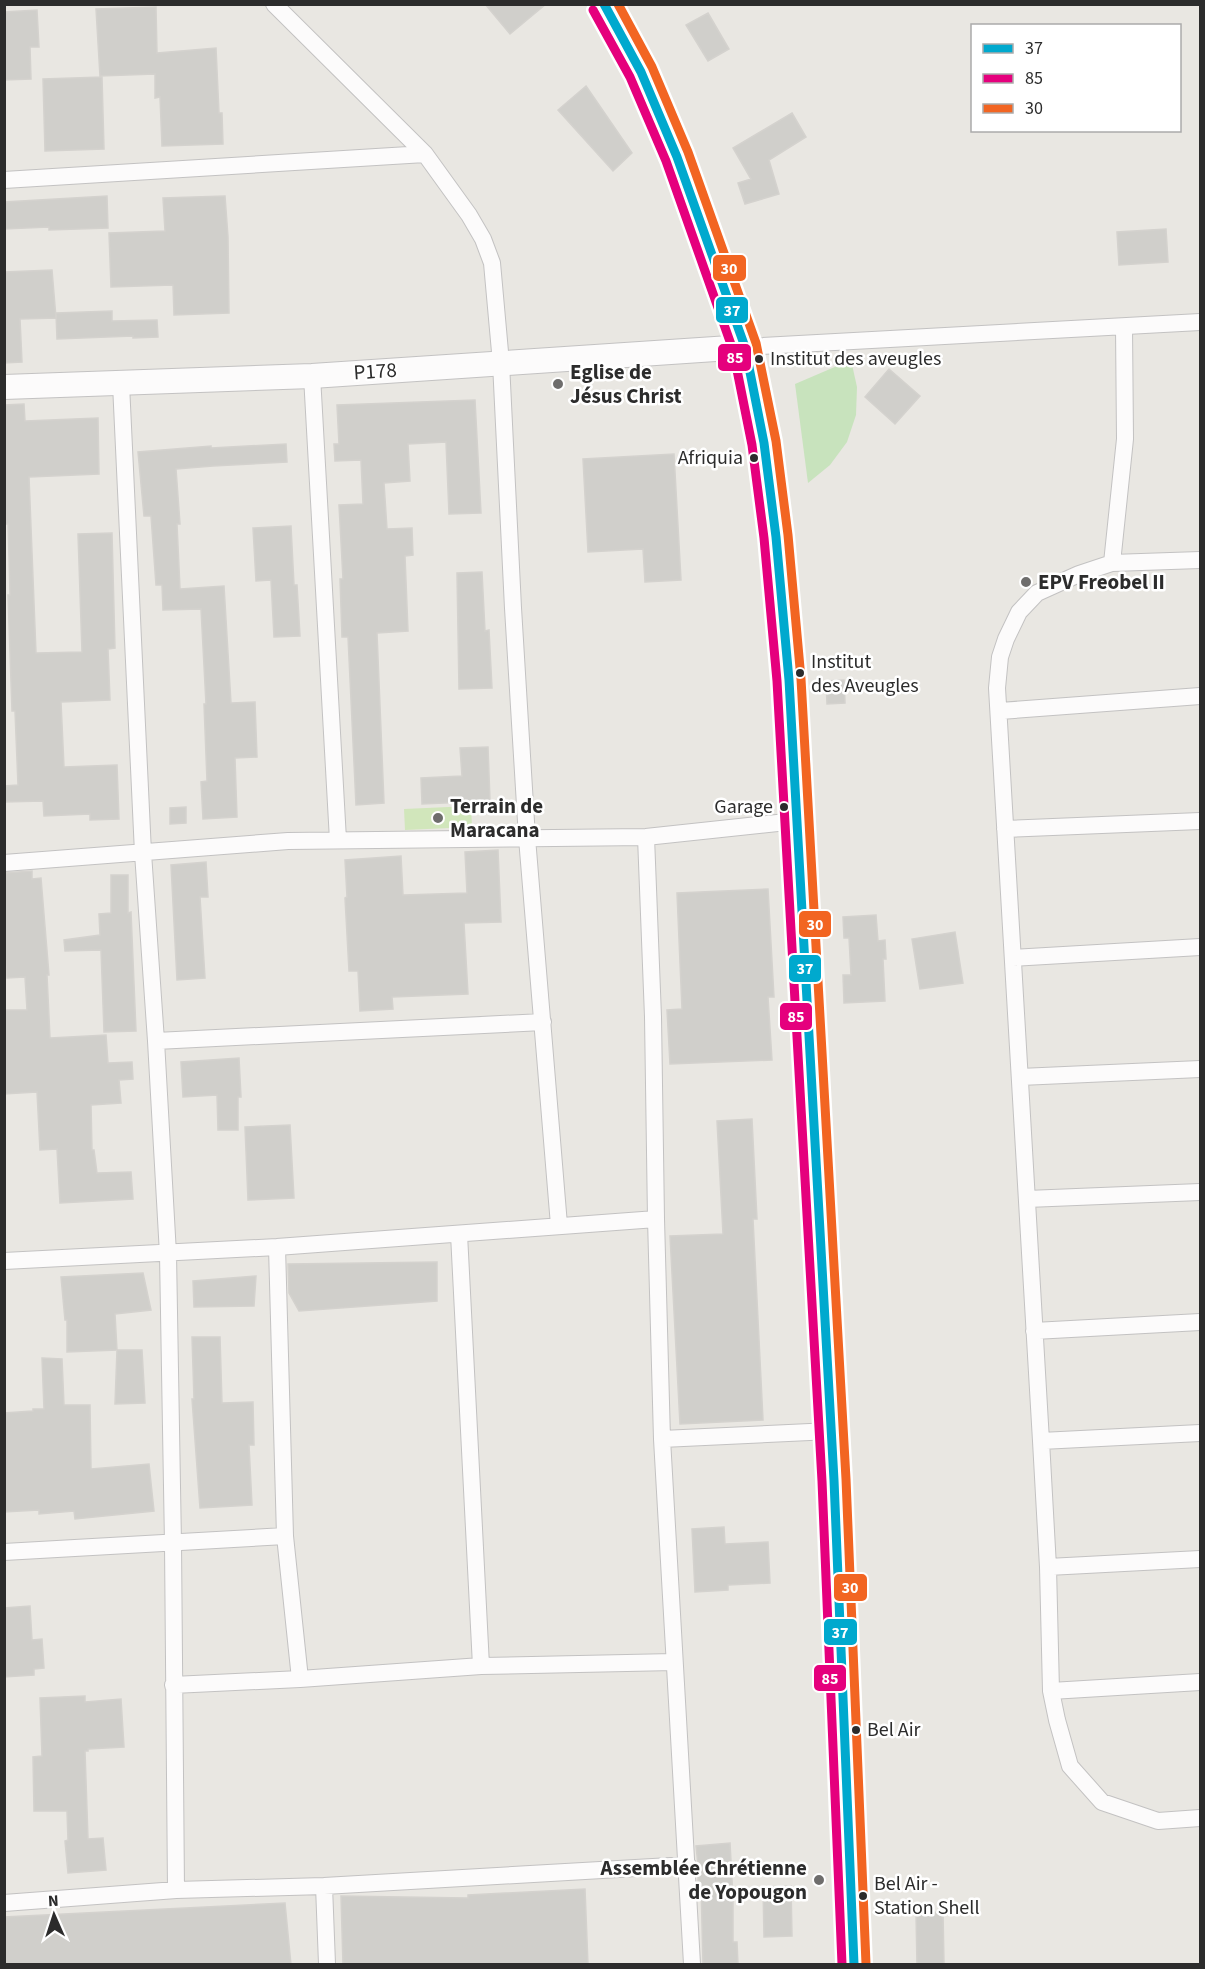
<svg xmlns="http://www.w3.org/2000/svg" width="1205" height="1969" viewBox="0 0 1205 1969" font-family="'Source Sans 3',sans-serif">
  <style>
    .green { fill: #c8e3bd }
    .pitch { fill: #d1e6bb }
    .building { fill: #d0cfcb; stroke: #d4d2ce; stroke-width: 1.5 }
    .lines { fill: none; stroke-linecap: round; stroke-linejoin: round }
    .street-casing { stroke: #c3c2c2; stroke-width: 18 }
    .secondary-casing { stroke: #c3c2c2; stroke-width: 26 }
    .street { stroke: #fcfbfb; stroke-width: 16 }
    .secondary { stroke: #fcfbfb; stroke-width: 24 }
    .bus-1-casing { stroke: #fff; stroke-width: 14 }
    .bus-2-casing { stroke: #fff; stroke-width: 14 }
    .bus-3-casing { stroke: #fff; stroke-width: 14 }
    .bus-1 { stroke: #00a9ce; stroke-width: 9 }
    .bus-2 { stroke: #e5007d; stroke-width: 9 }
    .bus-3 { stroke: #f26522; stroke-width: 9 }
    .bus-dot { fill: #2c2c2c; stroke: #fff; stroke-width: 2 }
    .poi-dot { fill: #6e6d6c; stroke: #fff; stroke-width: 2 }
    .labels { text-anchor: middle; dominant-baseline: central; stroke-width: 5; stroke-linejoin: round; paint-order: stroke }
    .bus-label { font-size: 20px; fill: #2c2c2c; stroke: #fff; text-anchor: start }
    .street-label { font-size: 21px; fill: #2c2c2c; stroke: #fff }
    .poi-label { font-size: 21px; font-weight: bold; fill: #2c2c2c; stroke: #fff; text-anchor: start }
    .line-badge { stroke: #fff; stroke-width: 2 }
    .badge-label { font-size: 16px; text-anchor: middle; font-weight: bold; fill: #fff }
  </style>
  <rect width="100%" height="100%" fill="#e9e7e2"/>
  <path class="green" d="M851,360l6,27 -1,28 -9,27 -17,23 -22,18 -13,-99z"/>
  <path class="pitch" d="M471,806l1,21 -67,3 -1,-21z"/>
  <path class="building" d="M485,4h61l-36,30z
    M156,7l1,46 59,-5 3,65h3l1,31 -61,2 -2,-49 -5,1v-24l-55,2 -4,-67z
    M37,10l2,37h-9l1,32 -27,1v-68z
    M708,13l21,36 -21,12 -22,-36z
    M102,77l2,72 -59,2 -2,-72z
    M586,86l46,67 -19,18 -55,-61z
    M792,113l14,24 -37,23 10,34 -34,10 -7,-21 13,-4 -18,-31z
    M107,196l1,32 -59,2v-3l-45,2v-27z
    M225,196l3,41 1,76 -55,2 -1,-30 -62,2 -2,-54 56,-2 -2,-33z
    M1166,229l2,33 -49,3 -2,-33z
    M52,270l4,48 -36,1 2,43 -18,1v-91z
    M112,311v10l45,-1 1,17 -25,1v-2l-76,3 -1,-26z
    M889,369l31,27 -25,28 -30,-27z
    M475,400l6,113 -32,1 -3,-72 -38,2 2,37 -26,2 3,46 25,-1 1,27 -8,1 3,75 -31,2 7,170 -28,2 -8,-168h-6l-2,-58h3l-4,-74 24,-1 -2,-44 -26,1 -1,-17h5l-2,-39z
    M24,404l1,17 73,-3 1,56 -70,3 7,176 46,-1 -4,-118 34,-1 3,115 -7,1 2,51 -49,2 3,65 53,-2 2,54 -29,1v-6l-46,2 -1,-15 -39,1v-16l14,-1 -3,-74h-3l-4,-116h2l-1,-38 -1,-33h-2l-2,-47v-72z
    M286,444l1,18 -74,4 -37,3 4,55h-3l3,65 44,-3 7,117 24,-1 2,55 -22,1 2,59 -34,2 -2,-37 6,-1 -3,-77h2l-5,-95 -38,1 -1,-25h-6l-5,-69h-7l-6,-64 73,-6v2z
    M674,454l7,126 -36,2 -2,-33 -55,3 -5,-93z
    M291,526l3,59h3l3,51 -26,1 -3,-57 -15,1 -3,-53z
    M482,572l3,59 4,-1 3,58 -33,1 -2,-116z
    M844,680l1,23 -18,1 -1,-23z
    M488,747l2,54 -68,3 -1,-26 41,-2 -2,-28z
    M186,807v16l-16,1v-16z
    M498,850l3,72 -37,1 4,71 -76,3 1,12 -33,2 -2,-40h-9l-4,-73 2,-1 -2,-37 56,-4 2,39 64,-2 -2,-41z
    M206,862l2,35h-8l5,81 -28,2 -6,-115z
    M32,871v8l9,-1 8,97h-2l3,63 56,-3 2,28 24,-1 1,17 -14,1 2,23 -30,2 1,45h2l3,23 34,-1 2,27 -73,4 -3,-54 -17,1 -3,-58 -33,2v-84h23l-2,-33 -18,1 -3,-38v-67z
    M111,875h17v38l3,-1 5,119 -32,1 -3,-82 -36,1 -1,-11 36,-5 -1,-21 12,-1z
    M768,889l6,108h-6l4,63 -102,4 -3,-54 15,-1 -5,-116z
    M876,915l2,26 7,-1 1,19h-3l2,42 -41,2 -1,-28h8l-2,-37h-5l-1,-21z
    M955,932l8,51 -43,6 -8,-50z
    M239,1058l2,39h-3v33h-20l-1,-35 -34,2 -2,-35z
    M752,1119l5,100h-4l10,201 -83,4 -10,-188 53,-2 -6,-113z
    M290,1125l4,73 -46,2 -3,-73z
    M437,1262v39l-138,10 -10,-18 -1,-29z
    M143,1273l8,37 -36,4 2,36 -50,2v-32h-2l-4,-43z
    M256,1276l-2,30 -60,1 -1,-26z
    M192,1337h28l2,66 31,-1 1,43h-5l3,60 -52,3 -8,-109h2z
    M117,1350h25l3,53 -30,1z
    M42,1358l20,1 2,46h26l1,64 58,-5 5,47 -79,8 -1,-8 -35,3v-4l-35,2v-99l29,-2v-2h11z
    M724,1527l1,17 43,-2 2,41 -42,2v5l-33,2 -3,-63z
    M30,1606l2,34 10,-1 2,29 -10,1v6l-30,2v-69z
    M85,1696v6l36,-3 3,48 -36,2v2h-3l3,88 15,-1 3,32 -38,3 -3,-32 3,-1 -1,-29h-33l-1,-54 9,-1 -2,-58z
    M730,1843l3,55v44h4l1,23h-35l-2,-81h-3v-19l-2,-19z
    M791,1886l1,50 -28,1 -1,-50z
    M585,1889l3,76h-245l-2,-69 127,2v-3z
    M285,1903l6,62h-287v-48z
    M943,1912l1,53h-27l-1,-52z"/>
  <g class="lines">
    <g class="street-casing">
      <path id="street" d="M274,4l151,150 44,61 14,24 9,24 9,100 12,245 14,230 32,387
        M4,180l421,-26
        M745,347l455,-25
        M312,376l26,464
        M121,384l22,469 13,188 12,213 5,290 3,346
        M1200,560l-88,3 -33,11 -42,19 -18,19 -13,27 -6,18 -3,31 44,753 7,126 3,124 6,29 13,46 32,36 56,19 42,-3
        M1112,563l13,-124 -1,-112
        M1000,711l200,-15
        M1005,829l195,-8
        M646,837l7,180 3,202 6,220 30,525
        M4,863l284,-22 358,-4 150,-16
        M1013,958l187,-11
        M156,1041l387,-19
        M1020,1077l180,-8
        M1027,1199l173,-7
        M459,1234l22,432
        M277,1247l8,289 15,143
        M4,1261l273,-14 379,-28
        M1034,1331l166,-9
        M662,1439l169,-8
        M1041,1441l159,-8
        M4,1552l281,-16
        M1048,1567l152,-8
        M173,1685l127,-6 181,-13 193,-4
        M1051,1691l149,-9
        M324,1886l3,78
        M4,1903l172,-13 148,-4 364,-21"/>
    </g>
    <g class="secondary-casing">
      <path id="secondary" d="M604,4l37,68 36,85 35,94 33,96 19,96 12,94 13,143 45,800 20,484
        M4,387l308,-11 433,-29"/>
    </g>
    <use href="#street" class="street"/>
    <use href="#secondary" class="secondary"/>
    <g class="bus-1-casing">
      <path id="bus-1" d="M604,4l37,68 36,85 68,190 19,96 12,94 13,143 45,800 20,484"/>
    </g>
    <g class="bus-2-casing">
      <path id="bus-2" d="M593,10l37,67 36,84 67,189 19,95 12,93 13,143 45,800 20,483"/>
    </g>
    <g class="bus-3-casing">
      <path id="bus-3" d="M618,4l34,63 36,85 68,191 20,98 12,94 13,144 45,800 20,485"/>
    </g>
    <use href="#bus-1" class="bus-1"/>
    <use href="#bus-2" class="bus-2"/>
    <use href="#bus-3" class="bus-3"/>
  </g>
  <g class="bus-dot">
    <circle cx="759" cy="359" r="5"/>
    <circle cx="754" cy="458" r="5"/>
    <circle cx="800" cy="673" r="5"/>
    <circle cx="784" cy="807" r="5"/>
    <circle cx="856" cy="1730" r="5"/>
    <circle cx="863" cy="1896" r="5"/>
  </g>
  <g class="poi-dot">
    <circle cx="558" cy="384" r="6"/>
    <circle cx="1026" cy="582" r="6"/>
    <circle cx="438" cy="818" r="6"/>
    <circle cx="819" cy="1880" r="6"/>
  </g>
  <g class="labels">
    <g class="bus-label">
      <text x="770" y="359">Institut des aveugles</text>
      <text x="743" y="458" text-anchor="end">Afriquia</text>
      <text x="811" y="662">Institut<tspan x="811" dy="24">des Aveugles</tspan></text>
      <text x="773" y="807" text-anchor="end">Garage</text>
      <text x="867" y="1730">Bel Air</text>
      <text x="874" y="1884">Bel Air -<tspan x="874" dy="24">Station Shell</tspan></text>
    </g>
    <g class="street-label">
      <text transform="translate(375 371) rotate(-4)">P178</text>
    </g>
    <g class="poi-label">
      <text x="570" y="372">Eglise de<tspan x="570" dy="24">Jésus Christ</tspan></text>
      <text x="1038" y="582">EPV Freobel II</text>
      <text x="450" y="806">Terrain de<tspan x="450" dy="24">Maracana</tspan></text>
      <text x="807" y="1868" text-anchor="end">Assemblée Chrétienne<tspan x="807" dy="24">de Yopougon</tspan></text>
    </g>
  </g>
  <g class="line-badge">
    <rect x="712" y="254" width="35" height="28" rx="6" fill="#f26522"/>
    <rect x="715" y="296" width="34" height="28" rx="6" fill="#00a9ce"/>
    <rect x="717" y="343" width="35" height="29" rx="6" fill="#e5007d"/>
    <rect x="798" y="910" width="34" height="28" rx="6" fill="#f26522"/>
    <rect x="788" y="954" width="34" height="29" rx="6" fill="#00a9ce"/>
    <rect x="779" y="1002" width="34" height="29" rx="6" fill="#e5007d"/>
    <rect x="833" y="1573" width="35" height="29" rx="6" fill="#f26522"/>
    <rect x="823" y="1618" width="35" height="28" rx="6" fill="#00a9ce"/>
    <rect x="813" y="1664" width="34" height="28" rx="6" fill="#e5007d"/>
  </g>
  <g class="badge-label">
    <text x="729" y="274">30</text>
    <text x="732" y="316">37</text>
    <text x="735" y="363">85</text>
    <text x="815" y="930">30</text>
    <text x="805" y="974">37</text>
    <text x="796" y="1022">85</text>
    <text x="850" y="1593">30</text>
    <text x="840" y="1638">37</text>
    <text x="830" y="1684">85</text>
  </g>
  <rect width="1205" height="1969" fill="none" stroke="#2c2c2c" stroke-width="12"/>
  <rect x="971" y="24" width="210" height="108" fill="#ffffff" stroke="#ababab" stroke-width="1.5"/>
  <rect x="983" y="44" width="30" height="9" fill="#00a9ce" stroke="#ababab" stroke-width="1.5"/>
  <text x="1025" y="54" font-size="18" fill="#2c2c2c">37</text>
  <rect x="983" y="74" width="30" height="9" fill="#e5007d" stroke="#ababab" stroke-width="1.5"/>
  <text x="1025" y="84" font-size="18" fill="#2c2c2c">85</text>
  <rect x="983" y="104" width="30" height="9" fill="#f26522" stroke="#ababab" stroke-width="1.5"/>
  <text x="1025" y="114" font-size="18" fill="#2c2c2c">30</text>
  <g transform="translate(54 1915) rotate(357)" stroke="#ffffff" stroke-width="4.5" paint-order="stroke">
  <path d="M0-4.5L10 22L0 15L-10 22Z" fill="#2c2c2c"/>
  <text y="-9" font-size="16" font-weight="bold" text-anchor="middle" fill="#2c2c2c">N</text>
  </g>
</svg>
